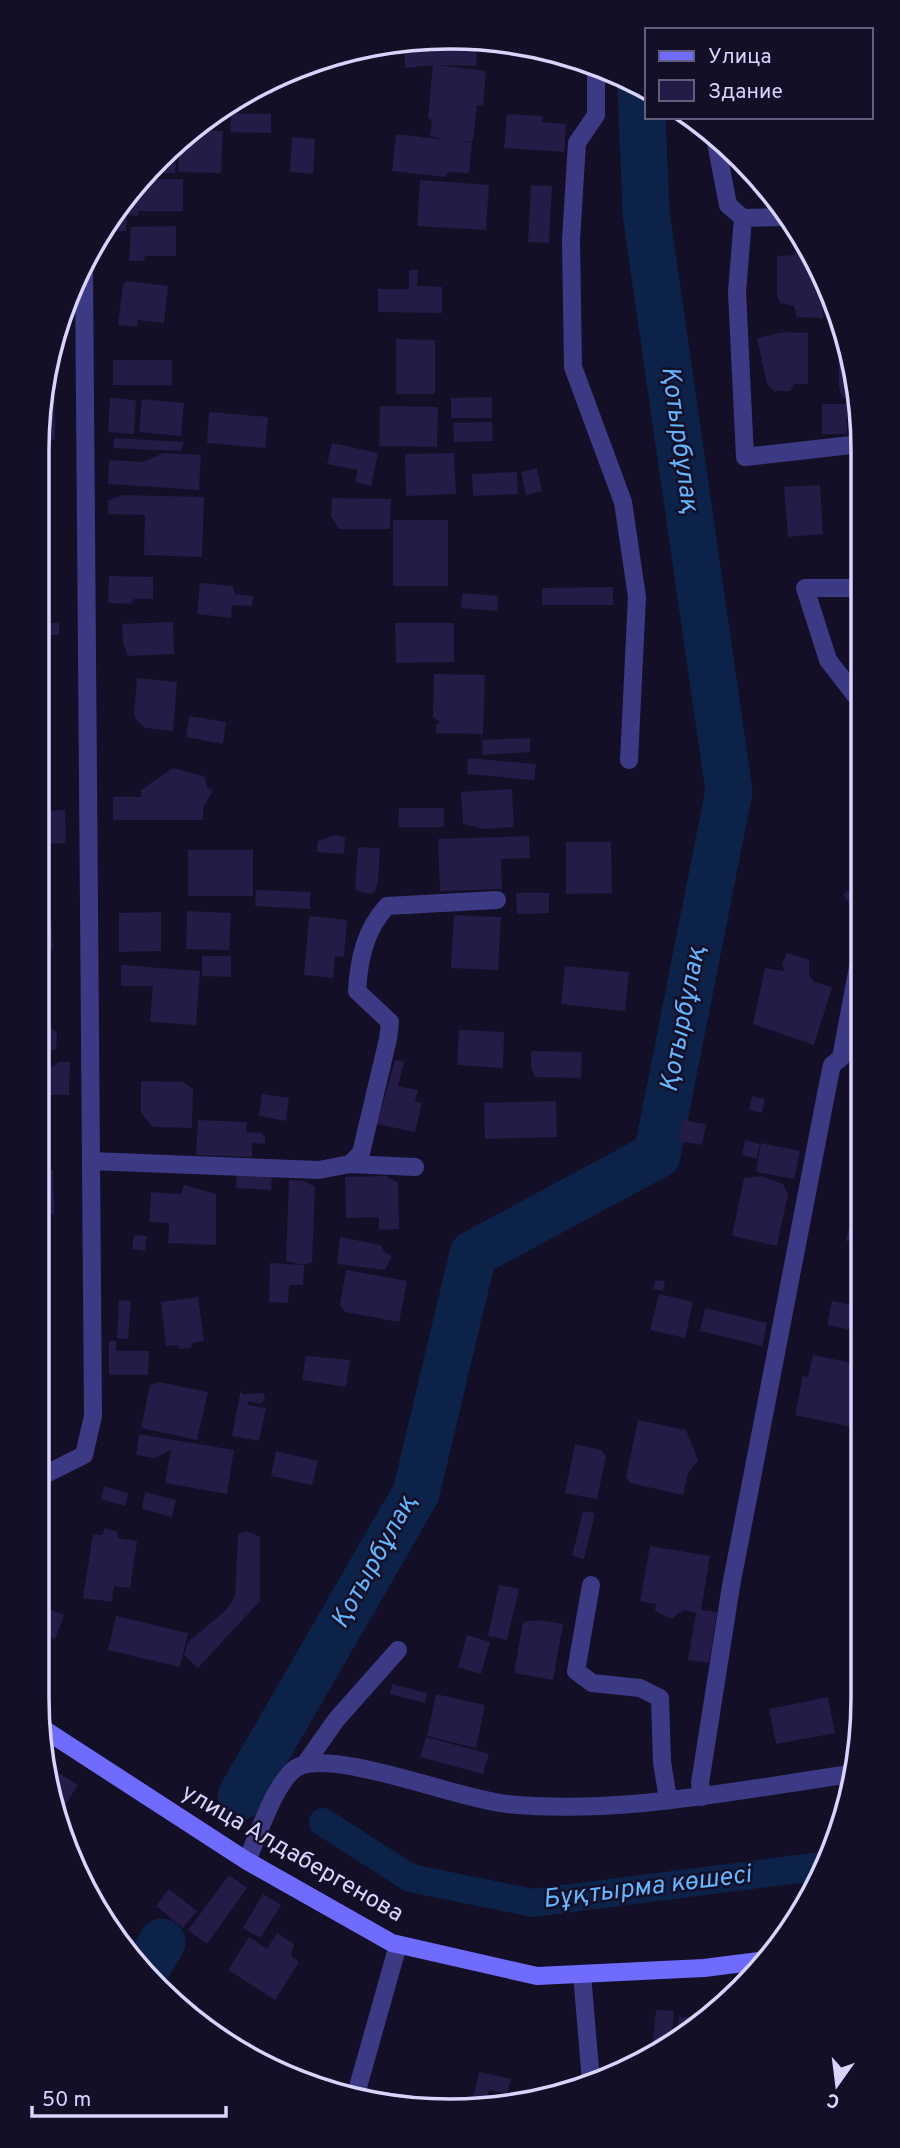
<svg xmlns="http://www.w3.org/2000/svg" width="900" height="2148" viewBox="0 0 900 2148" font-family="Overpass,sans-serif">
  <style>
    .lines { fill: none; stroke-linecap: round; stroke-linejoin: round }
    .canal { stroke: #0c2248; stroke-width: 28 }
    .river { stroke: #0c2248; stroke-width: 47 }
    .building { fill: #241b47 }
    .minor { stroke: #3d3a85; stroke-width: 18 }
    .secondary { stroke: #6f6bff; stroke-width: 18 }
    .labels { text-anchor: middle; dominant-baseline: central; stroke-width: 5; stroke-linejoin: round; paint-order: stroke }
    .street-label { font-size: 24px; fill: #d9d4ff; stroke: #130f26 }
    .water-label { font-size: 26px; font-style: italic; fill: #62b6ff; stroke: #130f26 }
    .rim { fill: none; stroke: #d9d4ff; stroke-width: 3.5 }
  </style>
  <rect width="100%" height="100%" fill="#130f26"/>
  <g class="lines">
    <path class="canal" d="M323,1822l87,56 123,25 289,-37"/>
    <path class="river" d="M241,1796l175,-303 57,-239 184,-99 72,-364 -83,-578 -5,-125
      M143,1974l19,-32"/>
  </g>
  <path class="building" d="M423,38l53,7 1,21 -40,-1 49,6 -3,35 -6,-1 -4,36h-10l9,1 -3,31 -20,-1 -4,5 -53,-6 4,-37 49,6 -15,-4 2,-15 -4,-4 5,-52 -28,3v-15h-4l-1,-9z
    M231,113l40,1v19l-41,-1z
    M507,114l36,2 -1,6 24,2 -2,28 -60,-4z
    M201,130l22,1 -2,42 -43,-1 1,-25z
    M292,137l23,2 -2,35 -23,-2z
    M176,150l-1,23h-29z
    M139,179h44v32h-45v5l-11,-1 -1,16h-17l20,-36 10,1z
    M420,180l69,5 -3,45 -69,-4z
    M531,185l21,1 -3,57 -21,-1z
    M176,226v30h-31l-1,5h-15l2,-34z
    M805,249l27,42 3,12h-12v15l-26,-1 -3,-11 -14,-3 -3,-7v-40l18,-1 1,-4z
    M409,270h9l-1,16 25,1v26l-64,-1v-23h31z
    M127,281l41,5 -4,37 -26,-3 -1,7 -19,-2 5,-40z
    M784,332l24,1v51h-14l-4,7h-16l-7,-7 -10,-46z
    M838,337h6l16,61h-17l-4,-10z
    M396,339l39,1v54h-39z
    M113,360h59v25h-59z
    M49,373h5l1,67h-17z
    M492,397v21h-41v-20z
    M110,398l26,2 -2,34 -26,-2z
    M142,399l42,4 -3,33 -42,-4z
    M822,404h25v30h-25z
    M380,406l58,1 -1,40 -58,-1z
    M209,412l59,5 -3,31 -58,-5z
    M492,422l1,19 -39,1 -1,-19z
    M114,438l70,4 -3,9 -68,-3z
    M332,443l46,10 -7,33 -16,-4 3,-12 -31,-6z
    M163,453l38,2 -2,35 -91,-6 1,-24 34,2z
    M454,453l2,41 -50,2 -1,-42z
    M537,468l5,23 -16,4 -5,-23z
    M517,472l1,22 -45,2 -1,-22z
    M820,485l3,49 -35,3 -4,-50z
    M122,495l82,2 -2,60 -58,-2 1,-40 -37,-1v-13z
    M332,498l59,1 -1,30h-51l-8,-13z
    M853,504l3,7h4v49h-6z
    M393,520h55v66h-55z
    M109,576l44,1v22h-19l-3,5 -23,-1z
    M200,583l33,3 2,8 18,2 -1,10 -20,-1 -1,13 -34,-4z
    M613,587v18h-71v-17z
    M462,593l36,3 -1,15 -36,-3z
    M173,622l1,32 -46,2 -5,-13 -1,-19z
    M37,623h22v12h-22z
    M395,623h59v39l-58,1z
    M434,674l51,1 -2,59 -47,-1v-7l4,-4 -7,-5z
    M137,678l40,4 -4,49 -28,-3 -7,-6 -4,-7z
    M189,716l37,6 -3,22 -37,-7z
    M530,738v14l-47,3 -1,-15z
    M468,758l68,6 -2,16 -67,-6z
    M173,768l32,9 2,10 6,3 -10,18v12h-90v-23h28v-7z
    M512,789l2,38 -30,2 -21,-5 -2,-32z
    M399,808h45v19h-46z
    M65,810l1,33 -29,1v-33z
    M335,835l10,2 -1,17 -27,-2 1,-11z
    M529,836l1,22 -29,1 1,30 -62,2 -2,-52z
    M566,842h45l1,51 -46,1z
    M358,847l22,1 -2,34 -3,9 -6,3 -12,-3 -2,-4z
    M188,850h65v46h-65z
    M37,855h3l4,41h-7z
    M861,882v39l-18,-27z
    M256,890l54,2v17l-55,-3z
    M516,893h33v20l-32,1z
    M187,911l44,2 -2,37 -43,-1z
    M161,912v39l-42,1v-39z
    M454,915l47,2 -3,53 -47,-2z
    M309,916l38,4 -3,37 -9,-1 -2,22 -29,-3z
    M51,917l2,32 -16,1v-32z
    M37,951h13v17l-6,16h-7z
    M787,953l22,7v15l5,7 18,5 -18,58 -61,-21 12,-56 19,3 -2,-7z
    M202,956h29v21l-29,-1z
    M121,965l79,6 -4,54 -46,-3 3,-36h-32z
    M565,966l64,6 -4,39 -64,-7z
    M37,991l13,1v23h-12l19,18 -1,17h-6l-1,17h-12z
    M459,1030l45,2 -1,36 -46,-3z
    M531,1051l51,1 -1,26 -46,-1 -4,-9z
    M395,1060l9,1 -6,25 20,4 -3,11 7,2 -7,29 -38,-8z
    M59,1062h11l-1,33h-19l-2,6h-11v-30l10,-1z
    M141,1081l42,1 10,7 -1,39 -39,-1 -12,-14z
    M262,1094l27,4 -3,23 -27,-5z
    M752,1096l13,3 -3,14 -13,-3z
    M556,1101l1,36 -72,2 -1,-36z
    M37,1111l14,1 -3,37h-11z
    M198,1120l49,2 -1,10 15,1 4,4v7l-13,-1v14l-56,-2z
    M683,1120l23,4 -4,21 -23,-4z
    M745,1140l15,4 -4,15 -14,-4z
    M761,1143l39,8 -6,28 -38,-7z
    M37,1170h16l1,44h-17z
    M237,1173l35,1 -1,16 -35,-2z
    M385,1176l13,6 1,47 -20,1v-13l-33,1 -1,-41z
    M761,1176l22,8 5,10 -11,52 -45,-10 12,-58z
    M289,1180l15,1 11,6 -3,75 -8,3 -18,-4z
    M184,1185l32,9v51l-48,-2 1,-20 -20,-1 2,-30 30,2z
    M851,1217l11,2v24l-16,-2z
    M134,1235l13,1 -2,15 -13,-2z
    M340,1237l41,8 4,8 7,3 -7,14 -48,-6z
    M270,1263l34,2 -1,20h-14l-1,18 -19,-1z
    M346,1270l61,11 -8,41 -54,-10 -5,-8z
    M655,1280l10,1 -2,10 -10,-2z
    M659,1294l34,8 -8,36 -35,-8z
    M198,1297l6,44 -12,2 -1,5 -12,1 -2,-4 -11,1 -5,-44z
    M119,1300l12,1 -3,38 -11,-1z
    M832,1301l30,6 -5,24 -30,-6z
    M705,1308l62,15 -5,23 -62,-15z
    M109,1341h7v10h33l-1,24h-39z
    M813,1355l49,10 -1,64 -66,-14 8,-39 5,1z
    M306,1356l44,4 -4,27 -44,-7z
    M37,1379l8,1 -2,50h-6z
    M159,1382l49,10 -11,48 -56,-12 9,-43z
    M241,1389l1,5 21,-1 2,6 -4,5 -13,-3v4l18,3 -7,33 -27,-5z
    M638,1420l48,10 12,30 -10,13 -5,22 -53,-12 -4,-6z
    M139,1434l95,16 -7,44 -62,-11 6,-33 -16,8 -19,-3z
    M575,1444l26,6 5,6 -9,43 -32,-6z
    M276,1451l42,10 -6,24 -41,-9z
    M104,1486l24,7 -3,13 -24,-7z
    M145,1492l31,8 -4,17 -30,-8z
    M583,1511l12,2 -11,46 -12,-3z
    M105,1528l12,4 1,6 19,3 -7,47 -16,-2 -2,16 -29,-4 10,-64 9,1z
    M246,1531l14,6v64l-62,67 -14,-13 4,-13 38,-32 9,-13 3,-62z
    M650,1546l60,10 -9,54 16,2 -8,51 -21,-3 8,-47 -12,-3 -13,9 -16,-8 1,-7 -16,-3z
    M499,1585l20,4 -12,51 -19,-4z
    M37,1604l27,11 -9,24 -18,-7z
    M116,1616l72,17 -8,34 -72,-17z
    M539,1620l24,4 -10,56 -39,-7 9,-51z
    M467,1635l23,7 -9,32 -23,-7z
    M863,1651v47l-2,12 -7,-58z
    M392,1684l35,9 -2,10 -35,-9z
    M436,1694l49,11 -9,43 -49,-12z
    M828,1697l7,36 -59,11 -7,-35z
    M426,1737l63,17 -6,20 -63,-17z
    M48,1766l30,19 -18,28 8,5 -9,14z
    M229,1875l18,13 -40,56 -19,-14z
    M169,1889l28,22 -14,17 -27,-22z
    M263,1894l18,11 -21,33 -17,-10z
    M277,1933l17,11 -3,12 8,6 -24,38 -47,-30 21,-33 18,12z
    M656,2010l18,1 -3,33 -20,14z
    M679,2017l21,1 -23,20z
    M479,2072l32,7 -4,15 -18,-4 -3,11 -13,-3z"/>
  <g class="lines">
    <path class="minor" d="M596,65v50l-19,28 -6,97 2,127 50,135 14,95 -8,163
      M715,137l13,68 15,13 42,-1
      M743,218l-6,74 8,165 115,-13
      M860,588h-55l23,72 27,35 5,1
      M91,1161l228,9 31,-6 11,-11 27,-114 2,-17 -33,-31c2,-32 8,-61 30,-85l110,-6
      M350,1164l65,3
      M37,1476l7,-1 40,-20 9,-39 -9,-1142
      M591,1585l-15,86 16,12 48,5 20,10 2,64 6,37
      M305,1764l31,-44 62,-70
      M702,1797l-2,-14 31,-197 97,-502 4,-19 9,-7 20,-107
      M247,1861c10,-23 30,-86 53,-95 41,-15 158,33 207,38 115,11 231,-14 344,-30
      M582,1974l9,107
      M356,2094l42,-149"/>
    <path class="secondary" d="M42,1728l205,133 145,82 145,33 167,-8 63,-8"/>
  </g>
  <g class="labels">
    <g class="street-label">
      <text transform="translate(292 1854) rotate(30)">улица Алдабергенова</text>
    </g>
    <g class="water-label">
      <text transform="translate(679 440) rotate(82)">Қотырбұлақ</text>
      <text transform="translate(684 1019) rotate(-79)">Қотырбұлақ</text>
      <text transform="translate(375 1562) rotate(-61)">Қотырбұлақ</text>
      <text transform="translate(647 1888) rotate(-7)">Бұқтырма көшесі</text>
    </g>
  </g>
  <path d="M0 0H900V2148H0ZM450 49H450A401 401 0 0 1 851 450V1698A401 401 0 0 1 450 2099H450A401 401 0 0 1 49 1698V450A401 401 0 0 1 450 49Z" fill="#130f26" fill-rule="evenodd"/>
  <path class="rim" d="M450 49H450A401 401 0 0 1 851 450V1698A401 401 0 0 1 450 2099H450A401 401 0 0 1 49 1698V450A401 401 0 0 1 450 49Z"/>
  <rect x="645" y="28" width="228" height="91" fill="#130f26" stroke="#625e7d" stroke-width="2"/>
  <rect x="659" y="51" width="35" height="10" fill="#6f6bff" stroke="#625e7d" stroke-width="2"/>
  <text x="708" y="63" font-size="21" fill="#d9d4ff">Улица</text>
  <rect x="659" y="80" width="35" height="21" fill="#241b47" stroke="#625e7d" stroke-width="2"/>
  <text x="708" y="98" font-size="21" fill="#d9d4ff">Здание</text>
  <g transform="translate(837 2085) rotate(194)" stroke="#130f26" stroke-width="5" paint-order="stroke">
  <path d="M0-5L12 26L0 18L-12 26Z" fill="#d9d4ff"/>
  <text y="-10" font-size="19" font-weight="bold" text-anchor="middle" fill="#d9d4ff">С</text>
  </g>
  <path d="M32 2106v10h194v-10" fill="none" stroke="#d9d4ff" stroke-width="3.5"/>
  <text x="42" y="2106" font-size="21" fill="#d9d4ff" stroke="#130f26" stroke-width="5" paint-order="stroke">50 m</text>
</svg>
